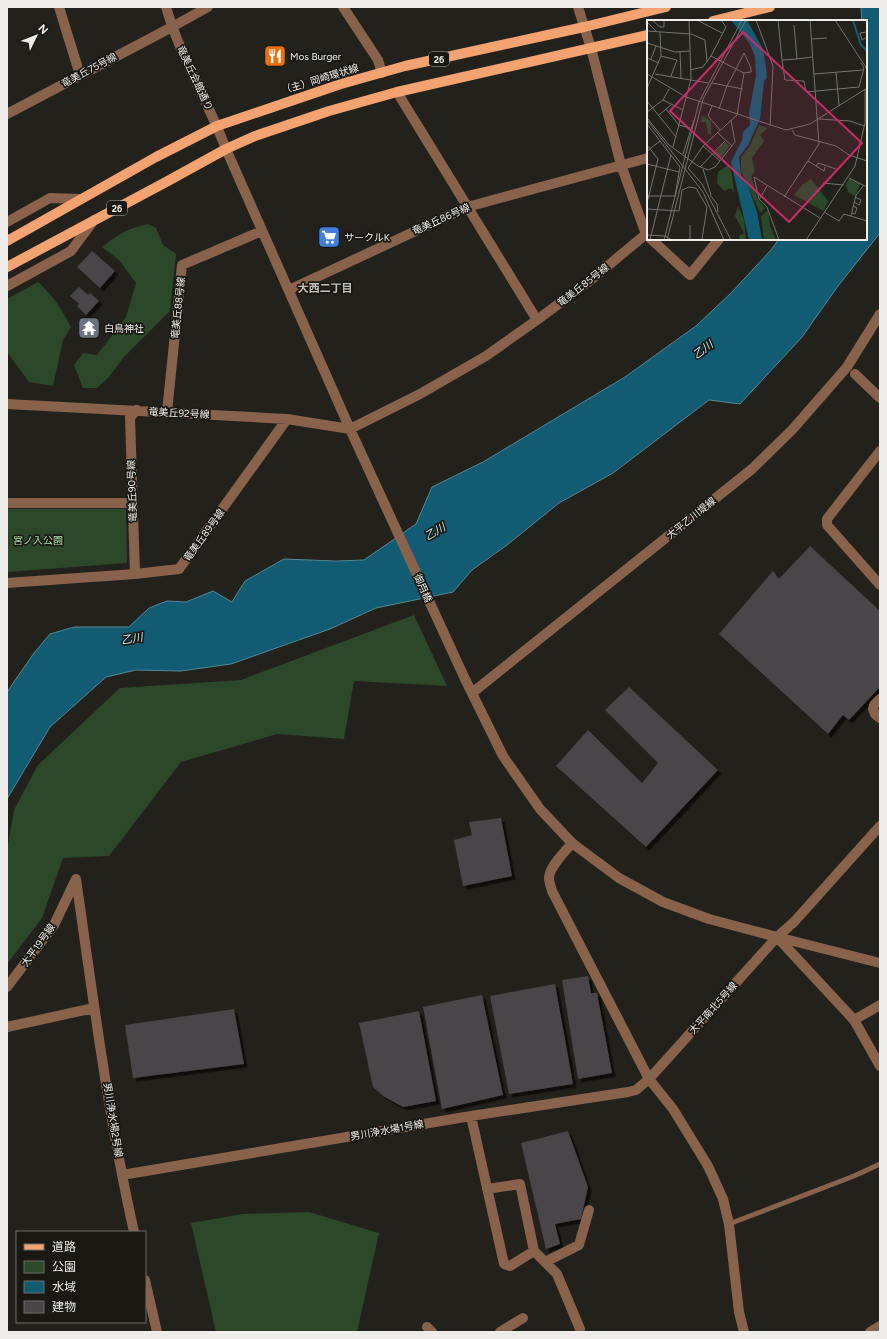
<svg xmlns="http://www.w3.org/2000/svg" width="887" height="1339" viewBox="0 0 887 1339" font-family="Figtree,'Noto Sans JP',sans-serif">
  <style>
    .green { fill: #2b4928 }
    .water { fill: #125c73; stroke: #548896 }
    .building { fill: #494448; filter: url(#shadow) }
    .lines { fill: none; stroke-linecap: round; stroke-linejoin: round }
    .service { stroke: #89624b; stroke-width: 5 }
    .minor { stroke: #89624b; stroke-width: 10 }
    .tertiary { stroke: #89624b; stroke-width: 10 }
    .primary { stroke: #f3a270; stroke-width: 10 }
    .labels { text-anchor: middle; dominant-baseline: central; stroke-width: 3.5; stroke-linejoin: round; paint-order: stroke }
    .shield { fill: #1a1813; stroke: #aeada9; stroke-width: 1 }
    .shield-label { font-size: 9px; font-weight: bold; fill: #eeede9 }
    .poi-label { font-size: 10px; fill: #eeede9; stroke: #1a1813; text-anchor: start }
    .street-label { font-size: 10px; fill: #eeede9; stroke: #1a1813 }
    .park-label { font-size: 10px; fill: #a8e2a1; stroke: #1a1813 }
    .neighbourhood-label { font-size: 11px; font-weight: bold; fill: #c2bfb8; stroke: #1a1813 }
    .water-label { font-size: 11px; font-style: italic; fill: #c7ebfa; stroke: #1a1813 }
    .inset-river { fill: none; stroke: #125c73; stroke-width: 2 }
    .inset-road { fill: none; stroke: #74736e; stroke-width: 1 }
    .view { fill: #c62d69; fill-opacity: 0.15; stroke: #c62d69; stroke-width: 2 }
    .inset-edge { fill: none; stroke: #eeede9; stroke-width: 2 }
  </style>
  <defs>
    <filter id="shadow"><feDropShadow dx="3.5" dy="3.5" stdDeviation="0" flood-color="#0009"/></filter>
  </defs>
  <rect width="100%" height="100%" fill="#23211c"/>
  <path class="green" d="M148,224l8,4 7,17 13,9 -6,57 -47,47 -14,19 -12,11h-14l-9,-23 9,-12 14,2 29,-38 10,-34 -17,-23 -17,-13c17,-13 24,-18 46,-23z
    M38,282c15,13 24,28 33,45l-8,13 -10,46 -24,-4 -22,-30v-53z
    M7,509h119l1,54 -120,9z
    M414,615l33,71 -93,-5 -10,58 -67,-5 -96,28 -72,94 -46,2 -21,60 -35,46v-114l7,-40 24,-45 82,-77 121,-8z
    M309,1212l70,21 -22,99h-141l-25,-109 52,-9z"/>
  <path class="water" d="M861,7h19v226l-42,53 -36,51 -62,67 -31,-4 -96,73 -54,30 -52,42 -35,25 -19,22 -77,16 -46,21 -99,35 -50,7 -45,-1 -30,7 -56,50 -43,72v-107l27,-39 16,-19 24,-7h55l20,-19 18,-7 19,1 27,-11 19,11 13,-21 39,-22 52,2 28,-1 52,-36 16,-37 51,-25 142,-85 71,-51 35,-33 40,-43 8,-11h87v-218h-4z"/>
  <path class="building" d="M92,251l23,20 -15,17 -23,-21z
    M79,287l9,8 2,-2 9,8 -13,14 -9,-9 2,-2 -9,-8z
    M810,546l70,65v76l-31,33 -6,-5 -15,19 -109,-100 54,-63 6,8z
    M629,687l89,83 -72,77 -90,-81 32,-36 54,53 16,-20 -53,-53z
    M501,818l11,58 -49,10 -9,-46 18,-5 -3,-13z
    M588,976l3,17h6l15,80 -34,6 -16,-99z
    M555,984l18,100 -64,10 -19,-98z
    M482,995l21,100 -61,14 -19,-102z
    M234,1009l10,55 -111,14 -8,-53z
    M419,1011l17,90 -33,6 -20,-11 -10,-9 -14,-64z
    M568,1131l20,56 -7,32 -26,5 5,20 -14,5 -25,-106z"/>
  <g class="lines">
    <path class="service" d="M729,1224l125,-48 26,-12"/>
    <path class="minor" d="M59,7l21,68
      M343,7l35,53 4,13
      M578,7l13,41 30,117 25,69 2,2
      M397,92l140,228
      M7,114l165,-87
      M226,149l124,280 115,250 38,77 37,53 32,34 47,35 44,24 46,17 68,18 77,83 26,46
      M7,222l43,-24 31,1
      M651,239l39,36 29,-36
      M7,286l64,-35 23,-31
      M289,290l178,-83 181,-49
      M855,374l25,24
      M7,404l280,15 63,10 70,-35 66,-38 51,-36 55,-41 54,-45
      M167,412l15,-147 80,-34
      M880,451l-53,68v6l53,60
      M7,503h125
      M135,574l-5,-157 7,-7
      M7,583l128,-9 44,-5 108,-150
      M472,693l280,-224 40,-39 55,-63 33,-53
      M880,699l-6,6 -1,4 2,5 5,4
      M76,879c17,118 32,237 58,353
      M7,987l47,-62 22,-46
      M854,1020l26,-15
      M7,1027l87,-19
      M471,1116l33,148 6,2 24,-15
      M122,1175l349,-59 157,-24 8,-2 13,-11 128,-142 17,-15 86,-96
      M487,1189l33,-5 14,67 23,23 23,55
      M545,1262l34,-17 10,-35
      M145,1280l12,52
      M427,1327l5,5
      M500,1332l23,-14
      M870,1332l10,-6"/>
    <path class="tertiary" d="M166,7c14,49 42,94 60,142
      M172,27l36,-20
      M572,843c-7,9 -23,24 -23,35 0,4 2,9 3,13l97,188 24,30 35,57 15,33 6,25 10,88 5,20
      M777,937l103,26"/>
    <path class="primary" d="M713,21l57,-14
      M7,241l149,-84 61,-31 124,-42 64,-18 179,-39 82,-20
      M7,267l159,-85 60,-33 29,-13 74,-25 68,-19 251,-57"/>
  </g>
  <defs>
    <g id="restaurant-square" transform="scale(1.15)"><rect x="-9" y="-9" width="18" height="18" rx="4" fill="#e8710a" stroke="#1a1813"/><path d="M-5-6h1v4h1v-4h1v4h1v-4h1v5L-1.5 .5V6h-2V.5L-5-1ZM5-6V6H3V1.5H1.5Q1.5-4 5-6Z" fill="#fff"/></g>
    <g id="supermarket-square" transform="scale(1.15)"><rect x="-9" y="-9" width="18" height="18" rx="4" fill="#3f7fe0" stroke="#1a1813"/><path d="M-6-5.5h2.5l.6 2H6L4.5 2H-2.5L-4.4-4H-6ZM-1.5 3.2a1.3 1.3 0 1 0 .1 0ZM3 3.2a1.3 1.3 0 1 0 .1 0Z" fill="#fff"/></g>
    <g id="temple-square" transform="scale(1.15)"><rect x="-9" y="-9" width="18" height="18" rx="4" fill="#6b7280" stroke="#1a1813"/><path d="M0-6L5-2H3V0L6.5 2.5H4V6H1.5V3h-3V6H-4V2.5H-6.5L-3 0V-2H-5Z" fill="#fff"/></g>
  </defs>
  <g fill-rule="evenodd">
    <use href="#restaurant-square" x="275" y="56"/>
    <use href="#supermarket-square" x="329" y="237"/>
    <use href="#temple-square" x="89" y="328"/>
  </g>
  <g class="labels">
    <g class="shield">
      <rect x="429" y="52" width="20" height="14" rx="3"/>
      <rect x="107" y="201" width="20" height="14" rx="3"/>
    </g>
    <g class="shield-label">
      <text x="439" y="59">26</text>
      <text x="117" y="208">26</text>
    </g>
    <g class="poi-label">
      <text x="290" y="56">Mos Burger</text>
      <text x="344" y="237">サークルK</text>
      <text x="104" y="328">白鳥神社</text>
    </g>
    <g class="street-label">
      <text transform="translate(89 70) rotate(-28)">竜美丘75号線</text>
      <text transform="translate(195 78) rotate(65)">竜美丘会館通り</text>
      <text transform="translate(320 79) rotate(-17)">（主）岡崎環状線</text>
      <text transform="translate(441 219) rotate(-24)">竜美丘86号線</text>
      <text transform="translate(583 285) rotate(-38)">竜美丘85号線</text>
      <text transform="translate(178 308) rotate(-84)">竜美丘88号線</text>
      <text transform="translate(179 413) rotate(3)">竜美丘92号線</text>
      <text transform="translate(132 491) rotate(-92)">竜美丘90号線</text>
      <text transform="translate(691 518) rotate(-39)">大平乙川堤線</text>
      <text transform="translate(204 535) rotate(-54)">竜美丘89号線</text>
      <text transform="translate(423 588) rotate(66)">御用橋</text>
      <text transform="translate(38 945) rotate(-54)">大平19号線</text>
      <text transform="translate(713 1008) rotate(-48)">大平南北5号線</text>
      <text transform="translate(113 1120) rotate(81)">男川浄水場2号線</text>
      <text transform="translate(387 1130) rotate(-10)">男川浄水場1号線</text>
    </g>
    <g class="park-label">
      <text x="38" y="540">宮ノ入公園</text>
    </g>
    <g class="neighbourhood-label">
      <text x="325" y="288">大西二丁目</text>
    </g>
    <g class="water-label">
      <text transform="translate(703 350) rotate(-36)">乙川</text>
      <text transform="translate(435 532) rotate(-30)">乙川</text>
      <text transform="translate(132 639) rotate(-10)">乙川</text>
    </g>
  </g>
  <g transform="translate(647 20)">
    <rect width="220" height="220" fill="#23211c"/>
    <path d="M56,96l8,5v14l-3,-1 -2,-12h-6zM112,105l9,3 -8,7 4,6 -12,17 3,14 -4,4 7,23 7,9 -5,5 -19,-42v-14l9,-11zM78,122l5,4 -10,13 -6,-5zM81,145l4,9 2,19 -3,-5 -7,3 -7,-8 1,-11zM202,158l11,6 -5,12 -7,-4 -2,-7zM164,159l17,22 -5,10 -29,-16 9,-11zM91,186l6,14 2,20h-6l-1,-4 5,-3 -9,-17zM121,190l2,16 6,14h-12l-3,-24z" fill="#2b4928"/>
    <path d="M84,0h16l16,29 3,18 1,11 -3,3 -4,38 -12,26 -9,12 2,19 7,10 9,26 5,28h-13l-18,-78 11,-22 1,-8 7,-7 -1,-12 7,-37 -1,-19 -5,-13z" fill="#125c73"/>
    <path class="inset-river" d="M206,0l8,25 6,6"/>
    <path class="inset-road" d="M5,0l8,7h4v-7M50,0l25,13M109,0l17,46 -3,60M131,0l4,40M188,0l32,49M0,2l9,9M147,5l3,34 -15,1 3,20 19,1 2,11 53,-5M0,11l44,3 14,6 2,22M220,12l-7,1 2,7 5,-3M164,19l16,-1M0,23l28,9 15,-1M33,32l1,26M14,36l16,4 -6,16M64,36l25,13 8,4 7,-1v-4l-7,-15 -8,16 -9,17 -8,23M0,38l12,5M4,39l5,-13M150,39l15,-2M43,50l13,-3 8,-11 15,-29 -5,-7M189,52l3,33M0,54l39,23 100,33 24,-6 57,-36M8,54l53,9M167,54l49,-4M65,63l31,6M212,67l5,-19 -3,-5M0,68l14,-32 -1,-24M16,80l20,10M0,81l29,36M65,86l-4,10 12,14M19,89l13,16 11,3M0,92l16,-12 6,-11M12,95l13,-11M0,98l22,27 29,21 10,4 7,-3 20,-25 -4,-22M172,99l31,2 14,5M0,100l56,72 21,48M0,104l33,43 -5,29h-28M145,110l3,5 41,11 13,9 18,6M70,112l15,14M0,125l11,14 -11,44M56,126l17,15M26,127l18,-68 -2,-59M0,131l13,-10M36,134l11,-34M161,141l16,10 1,-4M0,144l32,8M169,146l2,-3 18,6M53,147l25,-26M56,149l8,26M107,157l66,41M107,157l5,22 8,8 12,33M202,158l18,9M176,163l21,2M63,175l7,9 1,8M137,177l35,-53 -9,-124M113,178l7,-12M207,182l5,3 2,-5 -6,-3M0,189l32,2 3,-21 7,-3 7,1 11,19 -5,32M177,192l15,9 5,-7 23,7M205,193l3,1 2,-6 -4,-2M204,196l5,-21 8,-10M0,215l18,1 7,4M3,220l21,-85M17,220l35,-138 43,-82M20,220l36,-141 43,-79M43,220v-15M84,220l-29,-56 -14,-16 15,-22 34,-31 7,-42M159,220l49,-74 10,-43v-34"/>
    <path class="view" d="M96,12l119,111 -73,79 -119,-111z"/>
    <rect width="220" height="220" class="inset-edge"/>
  </g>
  <rect width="887" height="1339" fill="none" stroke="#eeede9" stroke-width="16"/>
  <rect x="16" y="1231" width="130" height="92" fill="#1a1813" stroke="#6f6d69"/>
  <rect x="24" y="1244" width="20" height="6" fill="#f3a270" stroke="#6f6d69"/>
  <text x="52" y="1251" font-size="12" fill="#eeede9">道路</text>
  <rect x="24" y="1261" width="20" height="12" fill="#2b4928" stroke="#6f6d69"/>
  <text x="52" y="1271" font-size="12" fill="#eeede9">公園</text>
  <rect x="24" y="1281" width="20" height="12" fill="#125c73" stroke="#6f6d69"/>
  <text x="52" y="1291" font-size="12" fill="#eeede9">水域</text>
  <rect x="24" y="1301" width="20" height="12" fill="#494448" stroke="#6f6d69"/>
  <text x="52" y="1311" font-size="12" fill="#eeede9">建物</text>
  <g transform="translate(36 36) rotate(47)" stroke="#1a1813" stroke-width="3" paint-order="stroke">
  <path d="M0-3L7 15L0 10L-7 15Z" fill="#eeede9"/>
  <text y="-6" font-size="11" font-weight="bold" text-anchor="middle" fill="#eeede9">N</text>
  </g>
</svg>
